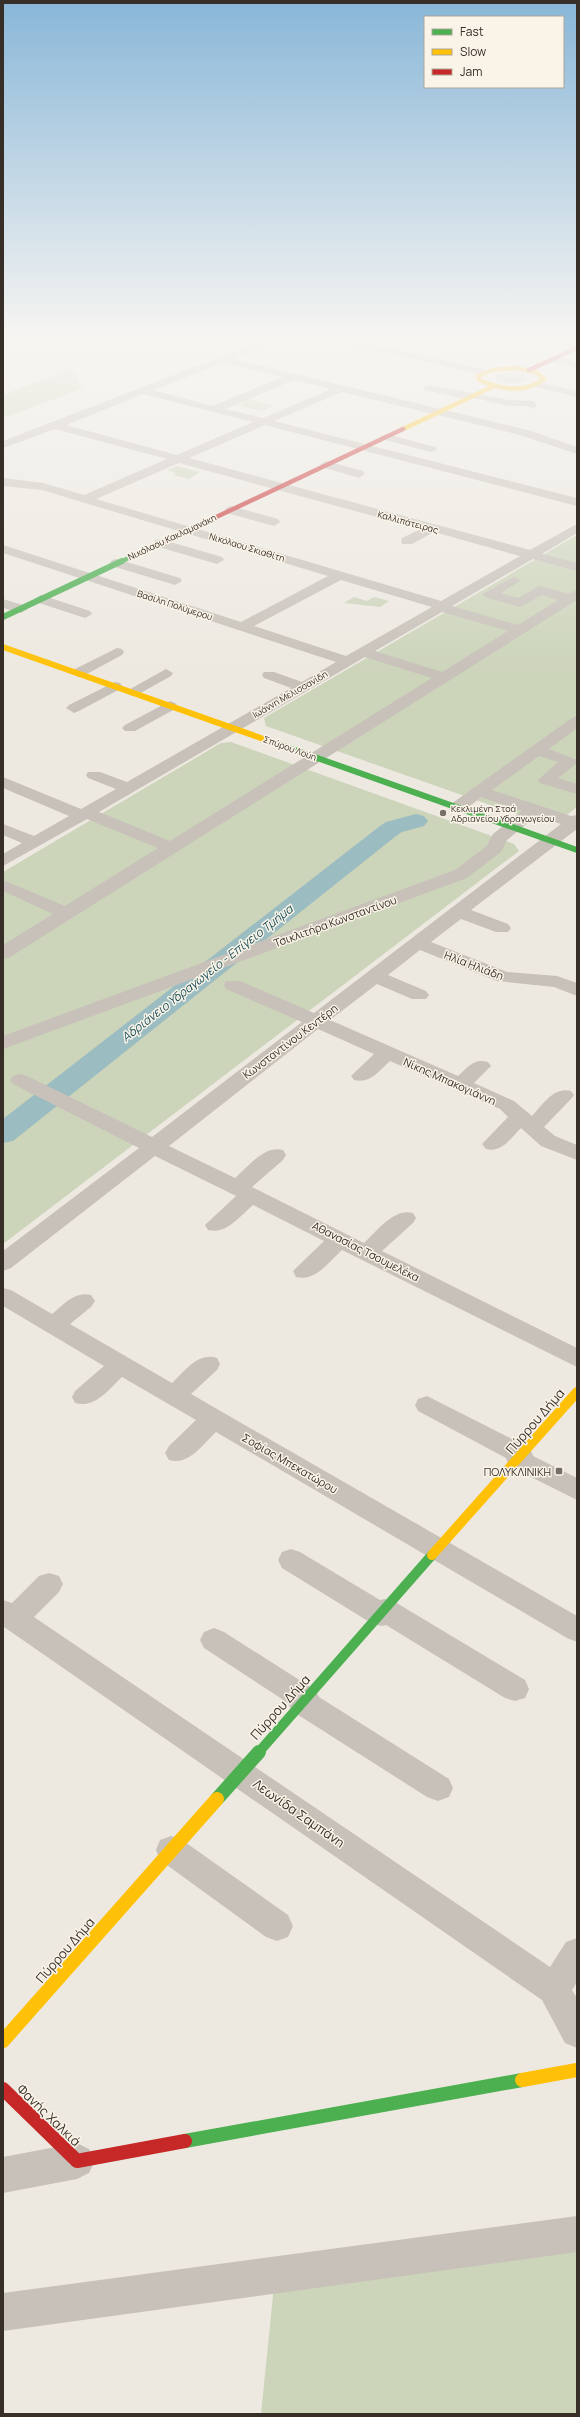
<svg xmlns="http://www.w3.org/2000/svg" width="580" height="2417" viewBox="0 0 580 2417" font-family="Manrope,sans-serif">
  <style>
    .green { fill: #ccd4ba }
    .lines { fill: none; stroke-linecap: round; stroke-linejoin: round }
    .canal { fill: #9bbcc0; fill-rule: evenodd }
    .street { fill: #c7c1b9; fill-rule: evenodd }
    .fast-far3 { stroke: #4caf50; stroke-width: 4.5 }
    .fast-far2 { stroke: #4caf50; stroke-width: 6 }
    .fast-far1 { stroke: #4caf50; stroke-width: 10 }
    .fast { stroke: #4caf50; stroke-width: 14 }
    .slow-far3 { stroke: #ffc107; stroke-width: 4.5 }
    .slow-far2 { stroke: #ffc107; stroke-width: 6 }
    .slow-far1 { stroke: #ffc107; stroke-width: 10 }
    .slow { stroke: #ffc107; stroke-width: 14 }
    .jam-far1 { stroke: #c62828; stroke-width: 4.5 }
    .jam { stroke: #c62828; stroke-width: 14 }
    .poi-dot { fill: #776f69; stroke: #faf4e8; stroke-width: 1.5 }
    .labels { text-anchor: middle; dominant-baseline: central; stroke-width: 3; stroke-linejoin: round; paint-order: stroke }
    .far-street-label { font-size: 9px; fill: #382e28; stroke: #faf4e8 }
    .far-poi-label { font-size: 9px; fill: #382e28; stroke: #faf4e8; text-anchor: start }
    .street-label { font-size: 11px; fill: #382e28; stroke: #faf4e8 }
    .poi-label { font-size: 11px; fill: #382e28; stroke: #faf4e8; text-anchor: end }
    .water-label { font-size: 12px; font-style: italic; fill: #1b505c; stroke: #faf4e8 }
    .near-street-label { font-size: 13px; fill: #382e28; stroke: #faf4e8 }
  </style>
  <rect width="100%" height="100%" fill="#ede9e1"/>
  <path class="green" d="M52,336h54l-12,5z
    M72,368l10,21 -79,29v-23z
    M507,373l16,2 5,5 -17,4 -16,-5 3,-4z
    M247,399l27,7 -13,5 -23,-6 7,-2 -4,-2z
    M177,466l23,6 -11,7 -16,-4 3,-2 -9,-3z
    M577,535v272l-18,14 -29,-2 -264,-93 -2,-8z
    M354,597l13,4 7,-4 15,4 -9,6 -36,-4z
    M231,742l283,102 5,7 -516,393v-372l218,-129z
    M577,2236v178h-316l14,-138z"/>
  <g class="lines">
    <path class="canal" d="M416,814l8,2 4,5 -4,5 -22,6 -6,4 -383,305 -10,2v-24l377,-293 6,-4z"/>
    <path class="street" d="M275,336h14l-56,23 295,71 49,17v7l-57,-19 -178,-43 -68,29 303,77v8l-312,-81 -76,33 341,92 47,-26v9l-35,21 35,9v8l-44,-12 -81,47 66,19 40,-25 -16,-5 -22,12 -35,-10 -2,-3 30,-17 5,1 2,3 -19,12 17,5 22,-12 28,8 9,-4v10l-567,357 -7,2v-14l50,-31 -50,-23v-11l62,26 93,-58 -71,-29 -84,47v-12l19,-11 -19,-8v-11l31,12 35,-20 -66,-28v-11l78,32 35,-20 -28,-11 -2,-3 2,-3h12l27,10 164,-94 -27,-10 -2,-3 2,-3h10l28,10 34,-20 -333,-109v-8l238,77 87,-46 -286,-86 -39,-4v-8l40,5 41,12 83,-36 -112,-30 -52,19v-7zM223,363l59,14 -69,29 -60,-16zM294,380l37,9 -68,29 -38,-9zM143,394l110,28 -76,33 -111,-30zM179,463l242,66 -19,9 -1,3 1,3h10l22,-12 86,24 -79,45 -345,-102zM341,580l91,27 -86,49 -92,-30zM442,612l66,19 -66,41 -67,-21zM365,657l67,21 -262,163 -71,-29z
      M318,336h18l147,33 5,3 -5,3 -160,-36z
      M525,336h19l33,7v6l-51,-11z
      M552,356l25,6v6l-29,-7 -1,-2z
      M538,382l39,9v6l-43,-10 -1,-2z
      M429,385l80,15 25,1 3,5 -5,3 -5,-3h-18l-35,-8 -4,2 -45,-10 -1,-2z
      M386,434l49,13 2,2 -6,3 -49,-13 -2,-2z
      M326,461l37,10 2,3 -6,4 -37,-11 -2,-2 2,-2z
      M231,506l47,13 2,3 -6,4 -47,-13 -2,-3 2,-3z
      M160,539l62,18 2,3 -7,4 -62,-18 -1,-3 1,-3z
      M117,559l63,19 2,3 -7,4 -63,-19 -2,-3 2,-3z
      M41,595l49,16 2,3 -7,4 -49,-16 -2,-3z
      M3,599l23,7 2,3 -7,4 -18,-5z
      M117,648l5,1 2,3 -2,3 -39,21 -5,1 -7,-4 2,-3z
      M166,669l7,4 -2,3 -34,19 -5,1 -7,-4z
      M115,682l5,1 2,3 -2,3 -41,22 -5,2 -8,-5 3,-3z
      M170,701l5,2 3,3 -3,3 -40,22h-10l-3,-3 3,-3z
      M577,716v12l-28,21 28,11 -1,4 -18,14 19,6v10l-37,-11 -2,-3 20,-18 -19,-6 -47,34 79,26 6,-1v14l-106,81 37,14 3,4 -3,4h-12l-35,-13 -30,23 76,30 50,4 20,7v13l-23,-9 -57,-6 -77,-31 -32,25 38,16 3,4 -3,4h-14l-35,-15 -47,36 128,56c10,-9 16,-18 30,-14l3,4 -17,17 40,18 18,15c11,-12 22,-30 39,-25l3,4 -3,4 -27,28 11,9 22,9v15l-36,-14 -20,-18c-11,11 -19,25 -35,21l-4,-5 26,-27 -8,-8 -110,-48c-11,10 -20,23 -36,19l-3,-4 23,-22 -56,-25 -149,117 66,32c13,-11 29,-33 48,-28l3,5 -3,5 -31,27 112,56c14,-13 30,-35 49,-30l3,5 -3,5 -31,28 195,97v19l-235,-117c-13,12 -27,32 -46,27l-3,-6 31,-30 -71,-36c-13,11 -27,30 -45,25l-3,-5 31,-29 -81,-40 -144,112 -8,3v-20l136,-103 -126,-64 -3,-4 3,-4 7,-2 7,2 125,61 150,-115 -76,-33 -2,-4 2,-4h14l74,32 247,-189 -25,-8 -29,24 -6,12 -34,26 -464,171v-13l452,-166 32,-24 6,-12 29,-23 -41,-14c-9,7 -18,17 -30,13l-2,-3 2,-3 121,-86z
      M3,1288l8,2 41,24c12,-10 23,-23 39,-19l4,6 -4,6 -21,17 102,59c13,-12 26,-31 45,-25l3,6 -3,6 -26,24 386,222v26l-10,-4 -351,-206c-14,13 -27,34 -47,28l-4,-7 4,-7 27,-26 -74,-43c-13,12 -27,32 -47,26l-3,-6 3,-6 29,-25 -101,-60z
      M427,1396l103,52 3,8 44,22v22l-68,-34 -3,-8 -88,-47 -3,-6 3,-6z
      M291,1549l9,3 80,48 5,-1 10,3 130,78 4,9 -4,9 -10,3 -10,-3 -119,-73 -5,1 -10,-3 -89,-55 -4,-8 4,-8z
      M49,1573l10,3 4,8 -4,8 -25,25 516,350 16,-25 11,-4v44l-5,8 5,8v50l-12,-5 -23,-43 -538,-373 -1,-27 9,3 27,-27z
      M214,1628l10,4 91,58 4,7 130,82 4,9 -4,9 -11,4 -11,-4 -135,-86 -4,-8 -84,-55 -4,-8 4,-8z
      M171,1836l11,4 106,75 5,11 -5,11 -11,4 -11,-4 -106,-77 -4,-10 4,-10z
      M77,2143l12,6 6,12 -6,12 -12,6 -74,14v-36z
      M577,2216v36l-574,79v-38z"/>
    <path class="fast-far3" d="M120,562l41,-19"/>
    <path class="fast-far2" d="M3,617l119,-56
      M275,743l302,107"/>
    <path class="fast-far1" d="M258,1753l174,-198"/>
    <path class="fast" d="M217,1799l42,-47
      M185,2141l337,-61"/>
    <path class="slow-far3" d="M517,368l20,5 7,6c-19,15 -44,10 -65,1l-1,-4 14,-6z
      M403,429l91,-43"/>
    <path class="slow-far2" d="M3,647l272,96"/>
    <path class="slow-far1" d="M432,1555l145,-163"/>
    <path class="slow" d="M3,2041l214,-242
      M522,2080l55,-10"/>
    <path class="jam-far1" d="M529,370l48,-22
      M161,543l242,-114"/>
    <path class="jam" d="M3,2089l74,72 108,-20"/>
  </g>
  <linearGradient id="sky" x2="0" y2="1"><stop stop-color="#89b7d8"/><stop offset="0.5" stop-color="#f7f5f2"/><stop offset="1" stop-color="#f7f5f2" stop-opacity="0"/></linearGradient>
  <rect width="580" height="674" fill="url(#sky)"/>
  <g class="poi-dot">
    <circle cx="443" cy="813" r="4"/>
    <rect x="555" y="1467" width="8" height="8" rx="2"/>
  </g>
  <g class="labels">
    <g class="far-street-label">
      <text transform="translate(408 522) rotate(15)">Καλλιπάτειρας</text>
      <text transform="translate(172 537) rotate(-25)">Νικόλαου Κακλαμανάκη</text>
      <text transform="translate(247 547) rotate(17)">Νικόλαου Σκιαθίτη</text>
      <text transform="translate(175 605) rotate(18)">Βασίλη Πολύμερου</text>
      <text transform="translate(290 694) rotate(-30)">Ιωάννη Μελισσανίδη</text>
      <text transform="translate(290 748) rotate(20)">Σπύρου Λούη</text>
    </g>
    <g class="far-poi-label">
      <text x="451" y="808">Κεκλιμένη Στοά<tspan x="451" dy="10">Αδριανείου Υδραγωγείου</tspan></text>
    </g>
    <g class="street-label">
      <text transform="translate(335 921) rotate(-20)">Τσικλιτήρα Κωνσταντίνου</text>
      <text transform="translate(474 965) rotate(21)">Ηλία Ηλιάδη</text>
      <text transform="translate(290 1041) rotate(-37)">Κωνσταντίνου Κεντέρη</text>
      <text transform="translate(450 1081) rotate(24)">Νίκης Μπακογιάννη</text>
      <text transform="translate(366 1251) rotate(27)">Αθανασίας Τσουμελέκα</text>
      <text transform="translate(290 1463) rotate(30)">Σοφίας Μπεκατώρου</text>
    </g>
    <g class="poi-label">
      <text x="551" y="1471">ΠΟΛΥΚΛΙΝΙΚΗ</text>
    </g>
    <g class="water-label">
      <text transform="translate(207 973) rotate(-38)">Αδριάνειο Υδραγωγείο - Επίγειο Τμήμα</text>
    </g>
    <g class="near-street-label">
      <text transform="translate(535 1421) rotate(-49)">Πύρρου Δήμα</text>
      <text transform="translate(280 1707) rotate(-48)">Πύρρου Δήμα</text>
      <text transform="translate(299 1813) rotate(35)">Λεωνίδα Σαμπάνη</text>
      <text transform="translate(65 1950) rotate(-49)">Πύρρου Δήμα</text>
      <text transform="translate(49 2115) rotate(44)">Φανής Χαλκιά</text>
    </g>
  </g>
  <rect width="580" height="2417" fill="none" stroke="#382e28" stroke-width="8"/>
  <rect x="424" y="16" width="140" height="72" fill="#faf4e8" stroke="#aca59b"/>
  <rect x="432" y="29" width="20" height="6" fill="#4caf50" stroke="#aca59b"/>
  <text x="460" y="36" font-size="12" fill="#382e28">Fast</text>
  <rect x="432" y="49" width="20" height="6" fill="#ffc107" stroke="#aca59b"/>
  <text x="460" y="56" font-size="12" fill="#382e28">Slow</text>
  <rect x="432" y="69" width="20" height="6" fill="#c62828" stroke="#aca59b"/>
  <text x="460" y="76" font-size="12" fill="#382e28">Jam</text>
</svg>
